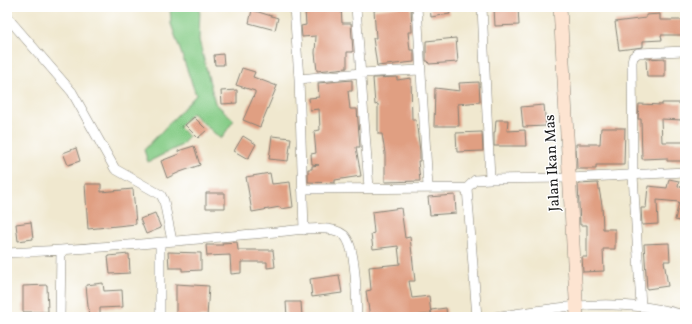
<svg xmlns="http://www.w3.org/2000/svg" width="692" height="324" viewBox="0 0 692 324" font-family="Vollkorn,serif">
  <style>
    .green { fill: #86cc87; stroke: #517452 }
    .building { fill: #e09f82 }
    .lines { fill: none; stroke-linecap: round; stroke-linejoin: round }
    .street-casing { stroke: #868276; stroke-width: 10 }
    .secondary-casing { stroke: #868276; stroke-width: 14 }
    .street { stroke: #fff; stroke-width: 9 }
    .secondary { stroke: #fde4d1; stroke-width: 13 }
    .labels { text-anchor: middle; dominant-baseline: central; stroke-width: 3; stroke-linejoin: round; paint-order: stroke }
    .street-label { font-size: 15px; fill: #1c1c1c; stroke: #fff }
  </style>
  <rect width="100%" height="100%" fill="#fff"/>
  <filter id="ink" filterUnits="userSpaceOnUse"><feTurbulence type="fractalNoise" baseFrequency=".025" numOctaves="2"/><feDisplacementMap in="SourceGraphic" scale="8" xChannelSelector="R" yChannelSelector="G"/><feConvolveMatrix kernelMatrix="1 2 1 2 8 2 1 2 1" color-interpolation-filters="sRGB"/></filter>
  <filter id="wash" filterUnits="userSpaceOnUse"><feTurbulence type="fractalNoise" baseFrequency=".012" numOctaves="4" result="noise"/><feDisplacementMap in="SourceGraphic" scale="16" xChannelSelector="R" yChannelSelector="G"/><feGaussianBlur stdDeviation="0.9" result="paint"/><feColorMatrix in="noise" values="0 0 0 0 0 0 0 0 0 0 0 0 0 0 0 0 0 1.4 0 .05"/><feComposite in="paint" operator="in"/></filter>
  <g filter="url(#wash)">
    <rect width="100%" height="100%" fill="#f0e8cf"/>
    <path class="green" d="M170,7h30l-1,33 16,63 19,17 -13,19 -29,-26 -13,14 9,9 -6,9 -34,17 -4,-12 52,-55 -25,-71z"/>
    <g id="blocks">
      <path class="building" d="M330,7h11l1,16h9l2,29h-6v16l-30,3 -2,-18 1,-17 -14,1 -1,-11 5,-1 -1,-15 25,-1z
        M399,7h12l1,25h-4l2,18h4v12l-37,4 -4,-28h3l-2,-28z
        M430,7h18l2,7 -19,3z
        M518,7l1,18 -24,1 -1,-18z
        M252,10l26,8 -3,12 -26,-7z
        M660,14v6h25v15h-24l1,5 -19,1v6l-24,3 -4,-28 31,-4v-3z
        M456,38l2,24 -29,2 -1,-3h-2v-20z
        M223,54l1,11h-9l-1,-10z
        M665,58v19h-18l-1,-18z
        M242,68l13,4 -2,5 24,9 -17,41 -17,-7 12,-27v-2l-19,-6z
        M397,77v3l14,-2 1,42h4l4,31v10h-2l2,20 -35,1v-29l-3,-19h-4v-30l-3,1 -2,-27z
        M352,80v11h-4l2,18h7l3,38h-4l5,29 -26,4v3l-27,-1v-13h4v-3l7,-1 -7,-1 -1,-10 5,-1 -2,-22 6,-1 -1,-21 -9,1 -1,-12 10,-1 -1,-14z
        M479,82l1,20 -22,2 1,22h-25l1,-38 25,3 -1,-8z
        M237,90v13l-15,1 -1,-13z
        M662,103h20v17l-21,-1 1,23h23v19h-18v-3l-25,1 -1,-40h-3l1,-15 23,1z
        M544,105l2,21 -23,1 -2,-20z
        M194,117l13,13 -9,8 -13,-13z
        M496,120h12l-1,11 18,-1 1,16h-32v-14h1z
        M601,128h24l-1,37h-28v4h-19l-1,-25h24z
        M482,132l1,19 -26,1 -1,-19z
        M243,136l13,8 -8,15 -14,-8z
        M272,136l19,2 -3,23 -19,-2z
        M194,146l6,19 -20,7 -13,6 -6,-17 18,-7 -1,-3z
        M76,148l4,13 -12,4 -5,-12z
        M270,173l2,11 18,-2 3,25 -12,2 -1,-2 -28,5 -6,-35z
        M669,179l10,2 -1,5 7,2v34l-10,-2 4,-18 -22,-2 1,24 -16,1 -1,-17h5l2,-22 19,2z
        M598,183l4,22 1,24h12v20h-12l1,22 -21,1 -1,-15h5v-32h-7l-2,-41z
        M85,184h16v8l32,-3 3,35 -48,5z
        M206,193h19v15h-19z
        M455,195l1,18 -26,2 -2,-18z
        M401,208l4,30 5,-1 5,44h-6l3,17 17,-2 2,18 -29,3h-32l-4,-26 5,-1 -2,-23 31,-3 -2,-18 -25,3 -2,-15 3,-1 -2,-21z
        M155,213l6,15 -15,6 -6,-15z
        M31,222l2,17 -15,2 -2,-17z
        M237,242l1,8h35l2,17 -8,1v-6h-26v11l-10,1 -1,-19 -23,1 -1,-11h17l-1,-2z
        M669,243l1,18h-6l4,25 -21,3 -3,-45z
        M168,252l33,1v17l-19,1v-3h-13z
        M129,254l1,19 -20,1 -2,-18z
        M339,275l3,18 -30,4 -2,-18z
        M103,283l1,8 18,-1 1,17 -23,1v9h-11l-3,-32z
        M176,284l33,2 -2,31h-31z
        M47,285l1,27h-25v-26z
        M286,302h15l1,15h-15z
        M446,308l1,9h-15l-1,-7z"/>
    </g>
  </g>
  <g filter="url(#ink)">
    <use href="#blocks" fill-opacity="0" stroke="#868276" stroke-width="1"/>
    <g class="lines">
      <g class="street-casing">
        <path id="street" d="M294,7l5,72 5,151
          M356,7l13,181
          M417,7l11,180
          M482,7l8,172
          M7,17l65,75 43,77 46,26 3,6 8,40
          M299,79l62,-6 59,-3
          M467,188l10,129
          M302,189l165,-1 8,-8 15,-1 80,-1 115,-6
          M7,253c90,-4 179,-13 269,-21 16,-1 55,-9 68,3 13,12 12,64 13,82
          M641,306l-8,-131 -1,-113 1,-5 5,-4 47,-2
          M60,317l1,-66
          M160,317v-74
          M495,317c67,-11 124,-20 190,-2"/>
      </g>
      <g class="secondary-casing">
        <path id="secondary" d="M560,7l17,310"/>
      </g>
      <use href="#street" class="street"/>
      <use href="#secondary" class="secondary"/>
    </g>
  </g>
  <g class="labels">
    <g class="street-label">
      <text transform="translate(553 163) rotate(-93)">Jalan Ikan Mas</text>
    </g>
  </g>
  <rect width="692" height="324" fill="none" stroke="#fff" stroke-width="24"/>
</svg>
